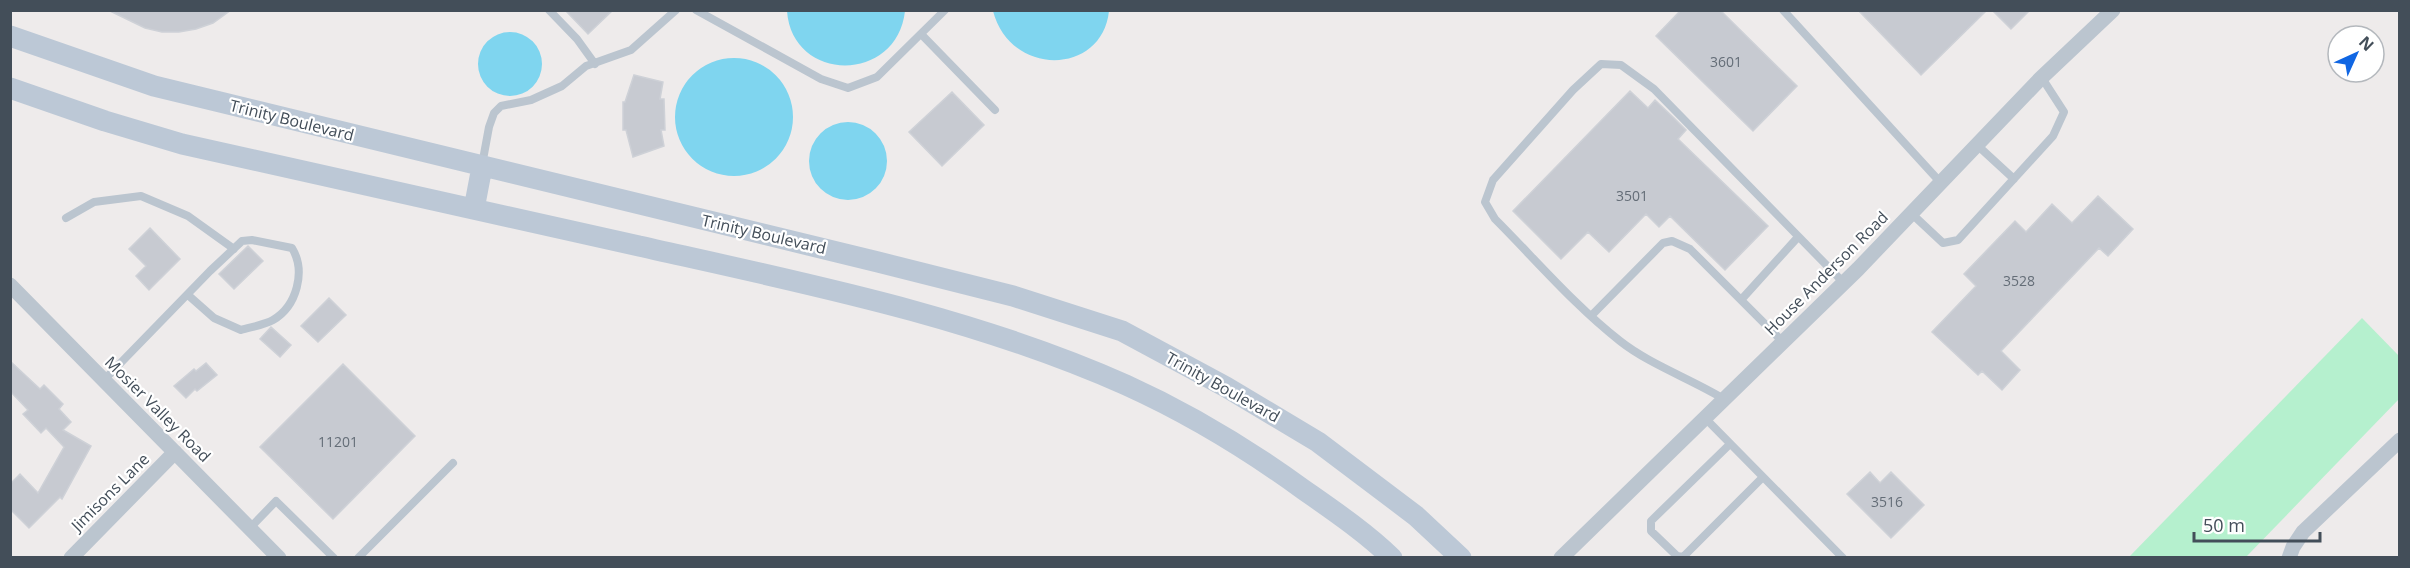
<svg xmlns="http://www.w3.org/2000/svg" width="2410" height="568" viewBox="0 0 2410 568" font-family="'Open Sans',sans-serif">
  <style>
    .green { fill: #b5f0ce }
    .water { fill: #7fd5ef }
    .building { fill: #c7cad1; stroke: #ced1d7; stroke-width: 1.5 }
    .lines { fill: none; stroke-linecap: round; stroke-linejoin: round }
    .service { stroke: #bbc5cf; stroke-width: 8 }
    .minor { stroke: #bbc5cf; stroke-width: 15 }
    .secondary { stroke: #bcc8d6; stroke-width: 21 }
    .labels { text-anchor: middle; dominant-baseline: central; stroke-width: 4.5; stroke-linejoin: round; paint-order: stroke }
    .number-label { font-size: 14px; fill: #646d77 }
    .street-label { font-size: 16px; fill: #434e59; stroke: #fff }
  </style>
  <rect width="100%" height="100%" fill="#eeebeb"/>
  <path class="green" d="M2362,318l37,38v43l-153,158h-117z"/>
  <path class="water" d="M787,11v-1l118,1c-8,73 -113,72 -118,0z
    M993,11v-1l116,1c-7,65 -99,66 -116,0z
    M478 64a32 32 0 1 1 64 0a32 32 0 1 1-64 0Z
    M675 117a59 59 0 1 1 118 0a59 59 0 1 1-118 0Z
    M809 161a39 39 0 1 1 78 0a39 39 0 1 1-78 0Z"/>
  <path class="building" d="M108,10h123l-18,13 -17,6 -17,3h-17l-17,-4z
    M565,10h48l-25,24z
    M1681,10h39l77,76 -44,45 -97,-95z
    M1858,10h129l-66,65z
    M1992,10h38l-19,19z
    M634,75l29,7 -3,17h4l1,31h-4l3,16 -31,11 -7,-27h-3v-28h2z
    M1630,91l18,17 7,-8 19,18 12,12 -8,9 90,87 -43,44 -55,-54 -11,11 -13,-13 -37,38 -21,-20 -27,27 -48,-48z
    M952,92l32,33 -42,41 -33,-34z
    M2098,196l35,33 -25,27 -9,-8 -98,103 19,19 -18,20 -20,-19 -4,4 -46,-43 44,-46 -12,-12 51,-53 11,11 26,-28 20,19z
    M150,228l30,31 -31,31 -13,-14 10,-10 -17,-17z
    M248,246l15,15 -29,28 -15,-15z
    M329,298l17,17 -28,27 -17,-16z
    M271,327l20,18 -11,12 -20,-18z
    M10,361l30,28 4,-4 19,19 -4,5 12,13 -8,8 28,16 -29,53 -2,-2 -31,31 -19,-19v-25l10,-10 18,19 26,-46 -18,-19 -5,5 -18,-19 5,-4 -18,-19z
    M206,363l11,12 -20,16 -2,-2 -9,9 -12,-12 20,-17 2,2z
    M343,364l72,72 -82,83 -73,-72z
    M1870,472l10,11 11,-11 33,33 -33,33 -44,-44z"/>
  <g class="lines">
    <path class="service" d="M549,10l28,29 18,25
      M696,10l125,69 27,9 29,-11 68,-67
      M1783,10l158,173
      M921,34l74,76
      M1977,145l37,34
      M482,165l7,-38 5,-14 7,-7 30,-6 31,-14 24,-20 45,-16 45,-40
      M1912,214l31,29 15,-3 95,-104 11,-24 -22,-34
      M66,218l28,-16 47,-6 47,20 46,33
      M1741,300l57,-63
      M1591,316l72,-73 9,-2 18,8 93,93
      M104,380l106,-109 32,-30 10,-1 40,8c14,23 5,58 -19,72 -9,5 -22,7 -32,10l-27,-12 -26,-23
      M1724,399c-33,-20 -75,-35 -104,-58 -45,-35 -85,-82 -125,-122l-10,-17 8,-22 80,-90 28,-26 20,1 33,24 190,194
      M1705,418l138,140
      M1730,444l-79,77v10l26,25 6,1 80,-80
      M250,528l26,-27 58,57
      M358,558l95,-95"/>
    <path class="minor" d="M10,285l269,273
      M71,558l104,-106
      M1561,558l297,-289 182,-190 73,-69
      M2289,558l4,-11 10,-15 97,-92"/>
    <path class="secondary" d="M10,36l144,50 724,176 135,34 109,35 104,56 92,55 98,74 45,42
      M10,88l95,33 77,23c153,34 305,68 457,102 164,37 332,70 487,139 62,28 123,65 178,105 30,21 61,42 88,68
      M474,209l8,-42"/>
  </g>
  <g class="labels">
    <g class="number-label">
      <text x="1726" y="61">3601</text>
      <text x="1632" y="195">3501</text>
      <text x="2019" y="280">3528</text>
      <text x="338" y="441">11201</text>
      <text x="1887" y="501">3516</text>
    </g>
    <g class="street-label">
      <text transform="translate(292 120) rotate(14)">Trinity Boulevard</text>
      <text transform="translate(764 234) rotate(13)">Trinity Boulevard</text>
      <text transform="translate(1826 273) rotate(-45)">House Anderson Road</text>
      <text transform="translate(1223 387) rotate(29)">Trinity Boulevard</text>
      <text transform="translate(158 409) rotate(45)">Mosier Valley Road</text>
      <text transform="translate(110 492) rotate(-45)">Jimisons Lane</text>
    </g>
  </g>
  <rect width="2410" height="568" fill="none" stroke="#434e59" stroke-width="24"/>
  <g transform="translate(2356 54) rotate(45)"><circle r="28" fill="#ffffff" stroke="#b4b8bd" stroke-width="1.5"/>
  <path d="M0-4.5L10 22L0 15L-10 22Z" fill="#1066e3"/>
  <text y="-9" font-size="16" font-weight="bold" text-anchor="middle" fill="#434e59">N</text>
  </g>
  <path d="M2194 532v9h126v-9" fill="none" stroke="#434e59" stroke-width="3"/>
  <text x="2203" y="532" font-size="18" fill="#434e59" stroke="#ffffff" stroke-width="4.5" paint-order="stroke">50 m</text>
</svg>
